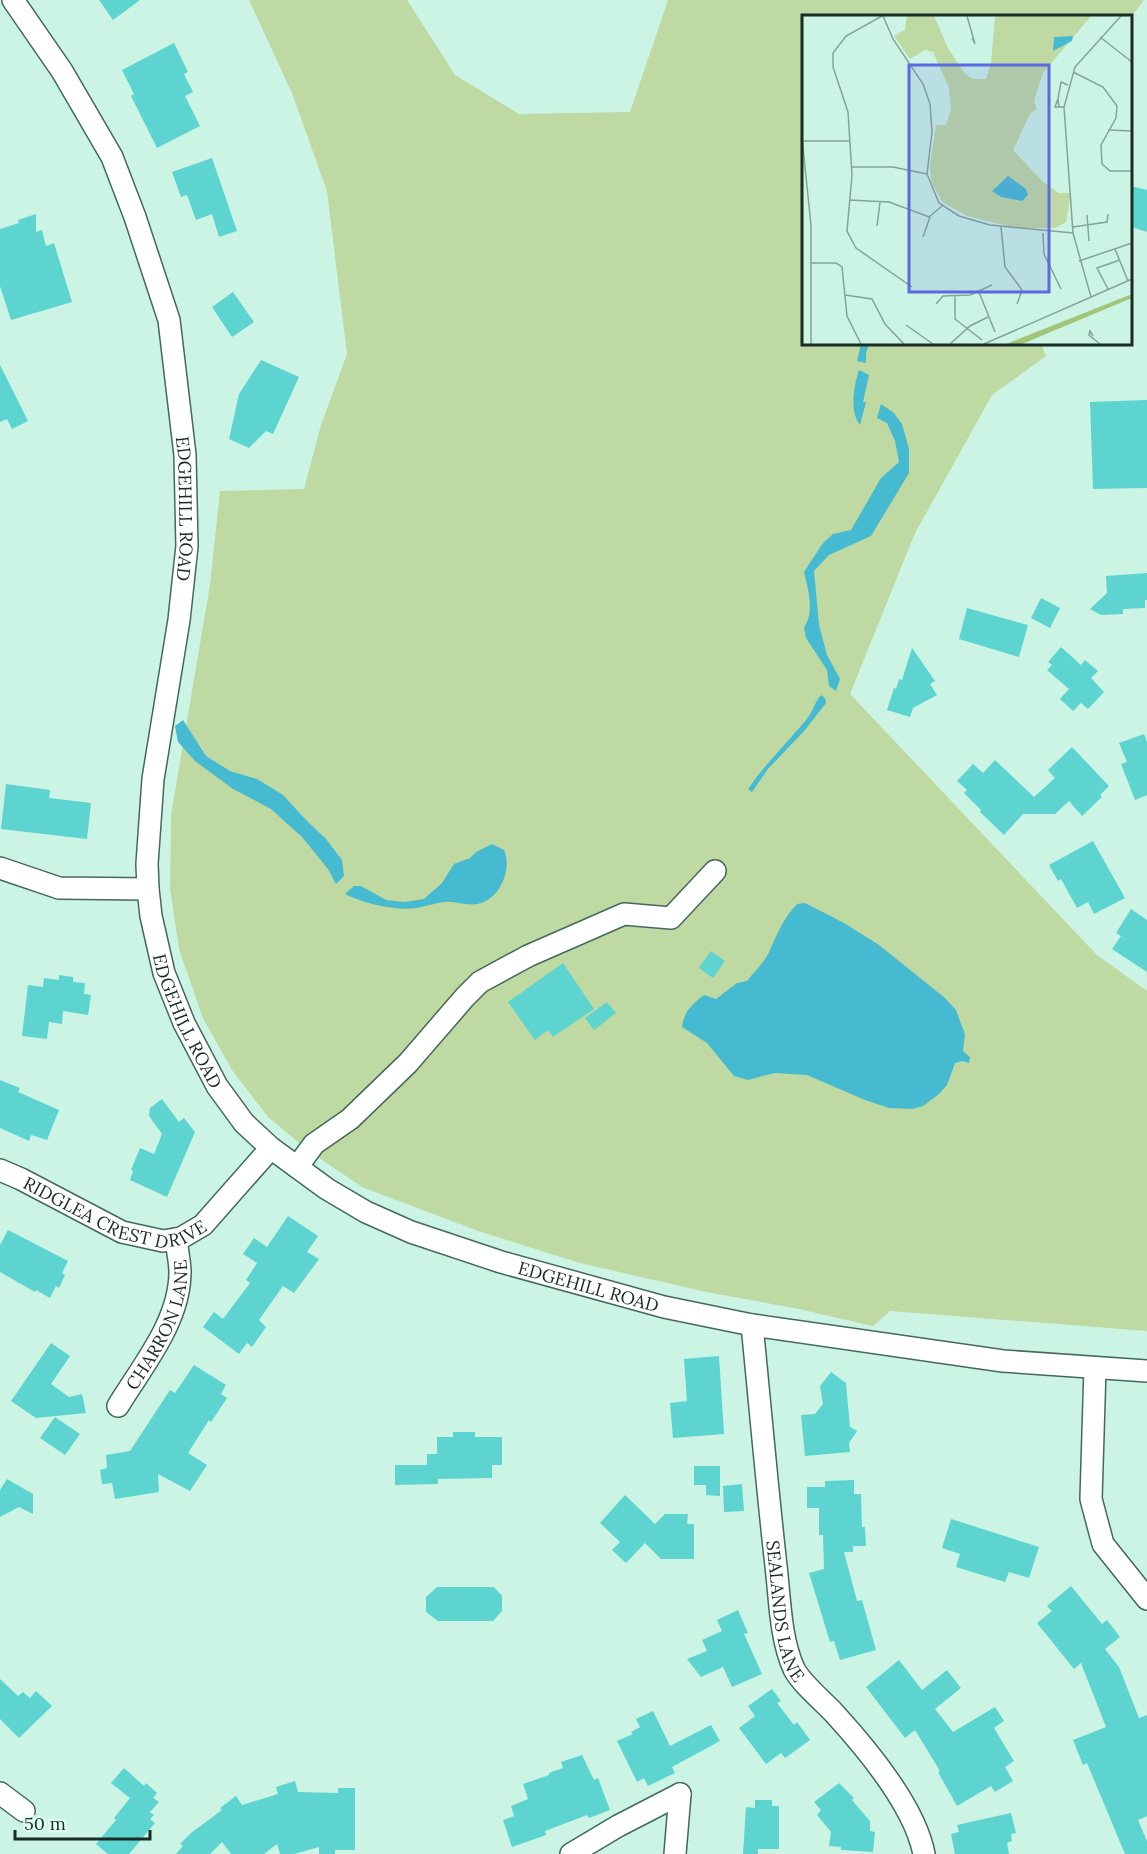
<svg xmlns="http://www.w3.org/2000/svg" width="1147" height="1854" viewBox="0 0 1147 1854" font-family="Lora,serif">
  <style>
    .green { fill: #bed9a2 }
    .water { fill: #46bad0 }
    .building { fill: #5dd4cf }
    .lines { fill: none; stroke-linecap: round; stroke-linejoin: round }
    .minor-casing { stroke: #44695c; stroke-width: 24 }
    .minor { stroke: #fff; stroke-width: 21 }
    .labels { text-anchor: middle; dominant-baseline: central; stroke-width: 4.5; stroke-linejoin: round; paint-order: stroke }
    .street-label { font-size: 18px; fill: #1b2b25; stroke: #defff3 }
    .inset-road { fill: none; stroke: #85a498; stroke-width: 1.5 }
    .view { fill: #5d69e0; fill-opacity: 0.15; stroke: #5d69e0; stroke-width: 3 }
    .inset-edge { fill: none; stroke: #1b2b25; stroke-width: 3 }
  </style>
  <rect width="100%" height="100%" fill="#cbf4e4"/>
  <path class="green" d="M249,0h158l48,75 64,39 111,-2 38,-112h476l-13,17 -327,-1v328h237l5,12 -54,39 -77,138 -65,161 247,261 50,36v340l-257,-20 -17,15 -79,-18 -83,-15 -131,-30 -102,-32 -116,-44 -53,-36 -41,-34 -36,-47 -29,-52 -24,-69 -9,-61 1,-73 39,-230 10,-94 84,-2 17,-64 26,-71 -20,-163 -35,-98z"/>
  <path class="water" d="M861,344h8l-3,9v10l-9,-2z
    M859,370l10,5 -6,27h3l-6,23c-11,-14 -6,-39 -1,-55z
    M881,404l13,9 8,11 7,25v24l-38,63 -42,19 -15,16 5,54 8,30 13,24 -4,12 -7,-5 -2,-16 -21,-32 -2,-11c11,-15 4,-38 0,-55l19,-29 10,-9 18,-4 30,-52 18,-16 -4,-21 -8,-18 -10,-5z
    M821,695l4,3 1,5 -21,27 -37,39 -16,23 -4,-3c17,-25 39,-46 58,-69 7,-8 8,-17 15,-25z
    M183,720l23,36 24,15 27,8 26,16 24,26 19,18 16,21 2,16 -8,8 -8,-15 -26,-32 -31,-28 -38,-20 -38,-28 -17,-19 -3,-16z
    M492,844l12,6c9,19 -5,51 -27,54 -12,2 -22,-3 -32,-2 -9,1 -19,4 -28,6 -20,3 -53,-4 -72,-14l9,-8h7l25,14 19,2 19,-3 18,-16 12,-19 16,-6 6,-6z
    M805,903l39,20 35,22 66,53 11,12 4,11 5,13 -2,17 7,6 -1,6 -7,-2 -7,2 -8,22 -8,9 -16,12 -11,3 -23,-1 -24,-8 -58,-25 -32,-2 -27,7 -14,-4 -27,-33 -25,-16c2,-15 10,-23 22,-32l12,4 21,-16 10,-2c8,-10 18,-19 23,-31 8,-18 13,-31 27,-46z"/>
  <path class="building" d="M99,0h41l-27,20z
    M174,43l14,29 -4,2 9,18 -8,4 15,30 -43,22 -26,-52 3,-2 -12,-24z
    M212,158l25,73 -18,6 -7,-23 -16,6 -9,-25 -6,2 -9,-25z
    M1131,186l16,4v42l-16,-5z
    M36,214v18l6,-2 4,16 8,-3 18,59 -61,18 -11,-34v-57l19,-6 -1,-3z
    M233,292l21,30 -22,15 -20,-30z
    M261,360l38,17 -26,57 -7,-3 -17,17 -20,-9 10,-45z
    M0,365l28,56 -16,8 -5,-10 -7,3z
    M1147,400v88l-54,1 -3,-87z
    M1147,573v27h-2v8l-22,1v5l-22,1 -11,-6 17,-16 -1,-17z
    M1041,598l19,10 -10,20 -19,-10z
    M967,608l61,17 -9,32 -60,-18z
    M1061,647l20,18 4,-5 13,11 -7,7 13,14 -16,17 -7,-6 -8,8 -13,-12 9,-10 -22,-19 5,-5 -4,-3z
    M912,648l23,33 -5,3 7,11 -24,13 -3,9 -23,-7 7,-22 2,1 3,-10 3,1z
    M1144,734l3,8v53l-12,5 -14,-36 6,-2 -8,-19z
    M1072,747l37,39 -9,9 2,2 -20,19 -13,-15 -14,13h-32l-19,21 -24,-23 1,-2 -17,-17 3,-3 -10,-9 16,-17 10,9 12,-13 39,37 21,-19 -7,-8z
    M6,784l44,6 -1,8 42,5 -4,36 -86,-10z
    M1093,841l32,57 -31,16 -6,-12 -11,6 -16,-29 -3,2 -9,-16z
    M1131,909l16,11v52l-35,-23 9,-13 -5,-3z
    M711,951l14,10 -12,17 -14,-10z
    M563,963l31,46 -41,28 -5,-7 -13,10 -27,-38z
    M59,975l14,2v5l12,1 -1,11 7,1 -3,20 -25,-4 -1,13 -13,-2 -2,17 -25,-3 6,-51 15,2 1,-9 15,2z
    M607,1002l9,11 -22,17 -9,-12z
    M0,1080l20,8 -2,4 41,18 -12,30 -16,-5 -2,6 -29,-13z
    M162,1099l17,23 5,-4 11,14 -28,65 -37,-17 3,-9 -2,-1 9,-22 14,6 8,-20 -13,-18 1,-8z
    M288,1216l30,20 -11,16 12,7 -25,34 -11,-7 -24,34 7,7 -14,20 -5,-4 -8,11 -36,-27 11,-15 9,7 27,-36 -4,-3 11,-17 -14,-9 11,-16 13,9z
    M8,1230l60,31 -6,12 3,2 -6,13 -3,-2 -6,12 -14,-8 -1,2 -35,-20v-27z
    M51,1343l19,13 -19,28 18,13 13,-3 4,19 -50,5 -25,-17z
    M719,1356l5,78 -51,4 -3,-35 17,-2 -3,-42z
    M194,1365l32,20 -5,9 6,4 -16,24 -2,-2 -21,33 19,12 -17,26 -32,-17 1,18 -44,7 -3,-16 -10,1 -2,-14 7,-2 -1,-13 24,-4 40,-61 5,3z
    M831,1372l15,11 4,44 7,4 -8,12 1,9 -45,4 -4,-41 14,-1 8,-10 -3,-18z
    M55,1417l25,17 -15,21 -25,-17z
    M453,1432h22v5h27v28h-10v13l-54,1v5l-43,1v-20h32v-11h10v-17h16z
    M694,1466h26v30l-14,-1v-10h-12z
    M7,1479l26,15v20l-14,-7 -19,10v-27z
    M854,1480v14h7l1,33h3l1,19h-13v6h-9l13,49 5,-1 14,50 -36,10 -6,-19 -4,1 -21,-69 15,-4 -1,-34h-4v-27h-12v-21h18v-6z
    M742,1484l2,27 -20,1 -1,-26z
    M625,1495l30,29 10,-10h23l-1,10h7v35h-33l-16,-16 -19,20 -14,-13 8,-8 -20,-19z
    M951,1519l88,28 -10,31 -20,-6 -4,10 -49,-15 4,-13 -18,-6z
    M1071,1586l31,38 5,-4 13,17 -15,12 14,18 20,51 8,-3v101l-9,4 9,21v13h-22l-38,-91 -4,2 -10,-25 33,-13 -25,-64 -7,6 -37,-46 15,-12 -5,-5z
    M437,1587h57l8,9v15l-9,10h-55l-12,-9v-15z
    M738,1610l10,23 -4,1 18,40 -30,13 -9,-20 -22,10 -14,-18 20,-8 -5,-11 20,-9 -5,-11z
    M899,1660l23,30 25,-20 14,18 -26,21 18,23 42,-25 9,14 -10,7 20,33 -9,6 8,14 -18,11 -4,-6 -34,20 -19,-34 2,-1 -25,-41 -10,8 -39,-51z
    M0,1679l18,17 5,-4 7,6 6,-7 16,15 -33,32 -19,-19z
    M772,1689l9,12 -4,2 17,22 3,-3 13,18 -25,18 -4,-5 -15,11 -27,-36 16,-12 -7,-10z
    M653,1711l17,35 41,-21 9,16 -48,26 3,6 -27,13 -4,-8 -7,4 -20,-41 16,-7 -2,-2 9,-5 -4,-8z
    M582,1755l12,25 4,-2 12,32 -21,8 -2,-3 -42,16 1,4 -34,12 -9,-27 11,-4 -3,-10 17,-7 -5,-15 26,-9v-2l14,-5 -2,-6z
    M124,1768l20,18 2,-3 11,10 -4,5 6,4 -9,10 4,3 -4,4 5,4 -26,31h-21l-12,-10 20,-24 -2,-2 16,-20 -19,-15z
    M295,1781l3,11 40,1v-5h17v62h-20v4h-16v-7l-25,7h-14l-3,-10 -13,10h-33l-9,-12 -12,12h-34l7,-8 -3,-2 11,-11 31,-23 -2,-2 16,-12 6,9 36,-11 -2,-7z
    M839,1783l15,15 -2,2 18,21v10l5,1 -2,20 -32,-2v-3l-12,-1 2,-14 -14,-17 4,-5 -7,-8z
    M755,1800h17v6h7v43h-21v5h-15l3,-47 9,1z
    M1011,1813l5,20 -5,1 1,7 -5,2 2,11h-54l-4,-20 8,-2 -2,-7z"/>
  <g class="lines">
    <g class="minor-casing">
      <g id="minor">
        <path id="s1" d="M13,0l49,71 50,86 23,60 34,103 16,135 2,91 -8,74 -26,159 -6,85 1,25 3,27 13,57 20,50 33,63 27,37 27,25 56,41 39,23 45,20 90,30 163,45 88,18 251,36 144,10"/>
        <path d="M0,868l59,20 89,1"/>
        <path d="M297,1167l17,-23 36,-25 58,-56 57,-66 15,-15 48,-26 96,-42 47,4 44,-47"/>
        <path id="s2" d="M0,1170l21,9 101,53 41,9 18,-3 22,-13 68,-77"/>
        <path id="s3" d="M752,1325c8,80 15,161 24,241 4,33 4,72 18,103 7,14 29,32 40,44 32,35 81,94 90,141"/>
        <path d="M1095,1368l-4,131 12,45 44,55"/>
        <path id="s4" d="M118,1406c25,-41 62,-85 62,-134 0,-11 -3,-22 -4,-33"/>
        <path d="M0,1793l24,18"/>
        <path d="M571,1854l47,-28 62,-32"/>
        <path d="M675,1854l5,-60"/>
      </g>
    </g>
    <use href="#minor" class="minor"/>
  </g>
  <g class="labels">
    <g class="street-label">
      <text stroke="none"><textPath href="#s1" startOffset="548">EDGEHILL ROAD</textPath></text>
      <text stroke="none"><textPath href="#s1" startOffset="1070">EDGEHILL ROAD</textPath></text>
      <text stroke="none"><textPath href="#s2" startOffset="126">RIDGLEA CREST DRIVE</textPath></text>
      <text stroke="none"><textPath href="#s1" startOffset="1574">EDGEHILL ROAD</textPath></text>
      <text stroke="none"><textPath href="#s4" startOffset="92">CHARRON LANE</textPath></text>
      <text stroke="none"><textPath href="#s3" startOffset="288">SEALANDS LANE</textPath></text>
    </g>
  </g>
  <g transform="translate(802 15)">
    <rect width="330" height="330" fill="#cbf4e4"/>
    <path d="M105,1h27l14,32 17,26 8,5h13l5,-16 4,-47h96l-48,57 -9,28 3,8 -7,5 -17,36 30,32 16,11h12l-5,29 -11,6h-39l-49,-12 -25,-14 -11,-21 -1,-16 6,-40h10l5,-16 -2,-21 -16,-36 -8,-2 -15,9 -16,-23 11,-6z" fill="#bed9a2"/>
    <path d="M330,279v4l-110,46h-16z" fill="#a3c57b"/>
    <path d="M271,21l-1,5 -19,10 1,-14zM206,161l18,13 2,6 -6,6 -21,-4 -9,-6z" fill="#46bad0"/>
    <path class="inset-road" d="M80,1l-36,20 -13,17v14l15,45 4,63 -5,56 9,17 56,39M81,1l10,23 30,45 7,20 2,28 -5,42 12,29 20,13 31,9 83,8M165,1l8,28 -3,-6M298,22l32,25M271,57l30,15 14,19 -1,12 -15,27 1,19 8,7h22M256,84l3,-17 7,3M257,92l-1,-8 -3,8h9M306,115l24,1M0,123l9,87v119M0,126h47M49,152h42l34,7M47,185l40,2 40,15 13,-11M285,200l2,26M75,211l3,-24M199,212l4,40 17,23 -5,14M271,212l34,-5 1,-8M241,218l1,21 17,35M121,222l7,-20M313,234l13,32M277,246l53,-18M9,248h25l6,4 5,49 14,28M306,274l-11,-21 23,-8M177,277l16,40M43,280l27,4 13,25 19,20M153,280v24l27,21M289,282l-18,-64 -9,-126 11,-40 46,-51M134,289l7,-8 27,-1 22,-10M104,310l27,19M291,321l-3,-5 -1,4 11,9M148,329l20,-18 18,-9M182,329l148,-65"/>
    <path class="view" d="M107,50h140v227h-140z"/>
    <rect width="330" height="330" class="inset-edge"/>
  </g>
  <path d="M15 1830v9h135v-9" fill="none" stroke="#1b2b25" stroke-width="3"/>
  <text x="24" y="1830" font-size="18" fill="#1b2b25" stroke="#defff3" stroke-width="4.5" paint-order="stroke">50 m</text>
</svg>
